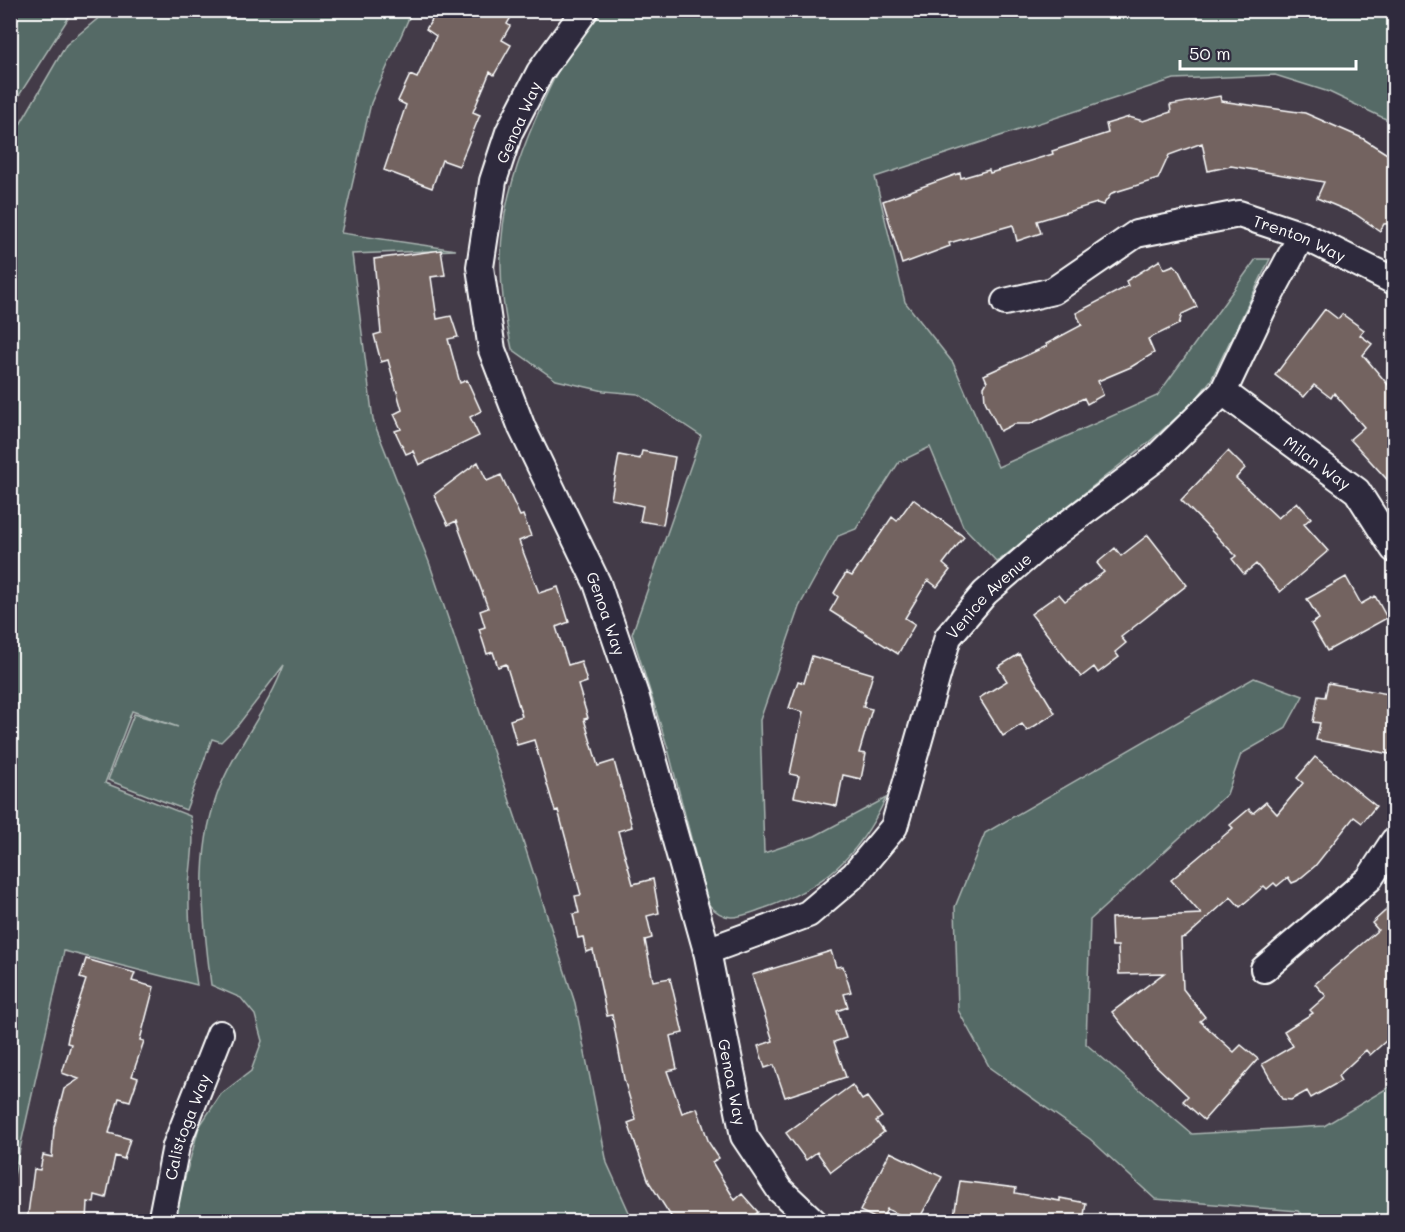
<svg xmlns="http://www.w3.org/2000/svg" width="1405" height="1232" viewBox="0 0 1405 1232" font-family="Mali,sans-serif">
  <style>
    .green { fill: #556b66; stroke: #aab5b2; stroke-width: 1.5 }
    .building { fill: #736360; stroke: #fff; stroke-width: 1.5 }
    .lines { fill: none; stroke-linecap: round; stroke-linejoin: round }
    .street-casing { stroke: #fff; stroke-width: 30 }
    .street { stroke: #2f2a3d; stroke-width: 26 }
    .labels { text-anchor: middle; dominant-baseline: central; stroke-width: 4.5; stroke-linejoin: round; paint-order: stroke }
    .street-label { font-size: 16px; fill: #fff; stroke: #2f2a3d }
  </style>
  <rect width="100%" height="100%" fill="#433b48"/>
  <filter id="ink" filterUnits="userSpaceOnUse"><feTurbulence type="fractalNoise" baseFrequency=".0167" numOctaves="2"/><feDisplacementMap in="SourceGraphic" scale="12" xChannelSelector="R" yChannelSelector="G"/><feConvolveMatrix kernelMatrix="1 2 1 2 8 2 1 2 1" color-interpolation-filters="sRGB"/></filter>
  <g filter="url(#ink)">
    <path class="green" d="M11,10l67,1 -9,6 -58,91z
      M107,11h305l-41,92 -30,130 115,17 -104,4 21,166 56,142 87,257 59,184 32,160 26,58h-460l26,-94 22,-33 30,-23 11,-30 -7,-26 -14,-17 -30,-13c-8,-64 -16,-128 6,-190 16,-45 51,-85 67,-130l-46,60 -17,17 -9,-3 -26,71 -78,-30 26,-66 44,13 -46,-16 -27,72 85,33c7,24 -1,51 -1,75 -1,32 3,63 8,94l-133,-34 -53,238v-1049l55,-95z
      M599,11h795v104l-4,6 -61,-29 -54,-17 -101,4 -299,98 30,125 48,61 45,104 159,-71 99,-137h14l-59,121 -17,22 -45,40 -152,120 -34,-36 -33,-79 -31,15 -43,67 -18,7 -39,71 -39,113 4,133 51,-17 71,-38c-28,59 -62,90 -124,111 -23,8 -36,15 -54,-5l-40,-155 -36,-115 69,-198 -63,-42 -34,-3 -48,-11 -44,-31c-23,-97 -10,-156 30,-245 15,-33 32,-67 57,-93z
      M1254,678l49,18 -18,33 -44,25 -14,40 -137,126 -4,124 106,90 132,-8 70,-42v137h-87l-9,-10 -143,-12 -65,-60 -100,-71 -32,-58 -3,-103 30,-74z"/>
    <path class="building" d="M438,10h63l10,7 -4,7 3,2 -8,14 9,5 -17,30 -4,-3 -17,40 7,3 -21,51 -17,-6 -10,28 -48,-18 22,-65 -8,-4 12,-26 7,3 19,-42 -10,-7z
      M1220,96l1,5 84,12 57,25 33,21v64l-11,1 -4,7 -25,-17 -38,-16 7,-16 -93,-16 -23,5 -6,-28 -33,12 -11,24 -46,14 -9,12 -6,-2 -60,18 4,12 -24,8 -4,-16 -64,18 1,3 -48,18 -19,-63 77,-28 1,5 28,-8 1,3 63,-19 -1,-3 56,-18 -2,-9 23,-7 14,4 28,-9 -1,-7z
      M441,250l4,25 -14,2 6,42 14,-3 7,21 -10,2 12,44 7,-3 14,31 -11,6 9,19 -60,29 -6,-14 -7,3 -11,-23 6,-2 -7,-15 8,-4 -14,-50 -7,2 -7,-27 7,-2 -7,-74z
      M1160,260l4,9 10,-4 4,4 19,38 -15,7 -3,10 -31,15 6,14 -23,14 -33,14 5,14 -16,9 -3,-6 -54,26h-16l-14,7 -15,-30 -1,-14 3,-5 -3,-7 63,-29 -1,-2 36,-19 -6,-12 52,-27 -2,-5z
      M1325,309l13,10 4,-5 22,16 -4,5 12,9 -9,11 32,38v95l-45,-49 14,-12 -30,-34 -3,5 -17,-13 -10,12 -29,-22z
      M642,451l33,6 -12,68 -23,-4 3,-15 -32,-7 8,-44 21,4z
      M1228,451l17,17 -9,10 42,40 19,-16 14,16 -7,6 24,27 -48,41 -24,-28 -12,10 -12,-15 4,-3 -55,-56z
      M478,462l9,19 14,-6 19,41 3,-1 8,21 -12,5 20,52 19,-6 11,35 -13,5 12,38 13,-4 6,21 -9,3 10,33 -4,1 14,47 16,-5 18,66 -14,4 15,53 20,-5 6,34 -12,3 5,22 -7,2 8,41 17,-3 13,55 -13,3 7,33 -10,2 15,42 15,-5 12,35 10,15 -7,4 23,38 7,-6 16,18 -10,9h-74l-25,-39 -21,-59 8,-3 -12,-41 -12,-64 -5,1 -14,-66 -7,2 -3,-15 -5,1 -5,-24 6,-1 -4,-17 6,-1 -23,-85 -3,1 -21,-71 -17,5 -7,-25 12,-4 -16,-52 -8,3 -5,-15 -6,2 -8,-25 6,-2 -5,-16 8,-3 -32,-87 -8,4 -14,-30z
      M913,499l51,38 -21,27 7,6 -13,17 -9,-7 -23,38 10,6 -17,30 -68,-43 8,-14 -4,-4 12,-20 6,3 40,-59 5,4z
      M1148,535l39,50 -66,52 5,6 -11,9 4,5 -21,16 -4,-6 -13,10 -50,-63 28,-20 6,7 39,-29 -7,-9 18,-15 6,8z
      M1346,577l15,27 14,-8 12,22 -60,33 -16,-27 8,-5 -12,-20z
      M1019,654l36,59 -28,18 -5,-7 -19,12 -24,-38 28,-17 -9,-14z
      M812,656l61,18 -10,33 9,2 -13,44 7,1 -5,25 -18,-4 -6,31 -43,-9 5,-21 -9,-2 13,-62 -14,-4 9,-27 6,2z
      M1328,683l66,12 -4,22 5,1v37l-79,-15 4,-17 -7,-1 5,-26 7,1z
      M1315,757l61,49 -14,17 -8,-6 -39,49 -18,15 -5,2 -4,-6 -11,9 -3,-3 -7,6 -3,-3 -24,21 -9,-10 -45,40 -5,1 2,51 22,28 -5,4 34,31 7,-7 17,14 -54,61 -21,-19 5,-5 -38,-36 -38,-48 52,-39 -45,1 -1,-28h-6l-1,-28 90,-4 -30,-34 62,-52 -3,-3 19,-16 4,4 13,-11 11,12 26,-31 -6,-5z
      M1395,902v131l-25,22 -4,-5 -28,26 3,5 -30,17 -4,-7 -16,9 -9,-1 -20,-35 31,-18 -9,-15 29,-18 -3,-3 16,-14 -11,-12 63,-54 -6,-7z
      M831,951l5,16 7,-1 8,26 -7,2 4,13 -11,4 9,27 -12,4 12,35 -61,20 -11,-32 -9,3 -7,-22 15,-5 -21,-66z
      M86,959l49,14 -3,8 22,6 -14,53 4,1 -12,35 6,2 -8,23 -11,-3 -10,35 21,6 -6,20 -9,-3 -9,42 -11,-3 -1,8 -6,-1 -1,19h-60l7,-52 6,1 3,-15 9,2 2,-30 10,-38 15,-10 -17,-6 9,-29 -4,-1 3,-15 16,-48 -6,-2z
      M852,1085l10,15 5,-3 15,20 -6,4 8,11 -53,40 -14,-20 -11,8 -20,-27z
      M890,1152l52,25 -24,44h-5l-26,-12 -6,12 -21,-10z
      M960,1181l56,7 -1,5 45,8v-3l26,5 -3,18h-130z"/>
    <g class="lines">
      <g class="street-casing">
        <g id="street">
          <path id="s1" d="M585,10l-45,62 -31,60 -16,49 -13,86 12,83 30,78 75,155 39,115 71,253 37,185 36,54 34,32"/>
          <path id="s2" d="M1005,302l48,-11 83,-57 103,-20 63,21 92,46"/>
          <path id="s3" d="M1223,392l134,99 37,58"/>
          <path id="s4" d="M707,951l101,-37 46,-39 40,-48 54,-190 37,-44 60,-52 110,-82 68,-67 40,-84 39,-73"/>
          <path d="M1264,969l105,-90 25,-38"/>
          <path id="s5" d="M161,1222l15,-76 44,-112"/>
        </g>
      </g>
      <use href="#street" class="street"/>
    </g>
  </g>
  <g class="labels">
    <g class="street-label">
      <text transform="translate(518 122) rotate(-66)">Genoa Way</text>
      <text stroke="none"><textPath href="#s2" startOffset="320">Trenton Way</textPath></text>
      <text stroke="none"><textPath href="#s3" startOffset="118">Milan Way</textPath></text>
      <text stroke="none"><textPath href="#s4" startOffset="486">Venice Avenue</textPath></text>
      <text stroke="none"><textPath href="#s1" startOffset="654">Genoa Way</textPath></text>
      <text stroke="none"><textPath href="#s1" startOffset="1140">Genoa Way</textPath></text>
      <text stroke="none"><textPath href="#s5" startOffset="99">Calistoga Way</textPath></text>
    </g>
  </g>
  <rect width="1405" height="1232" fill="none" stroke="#2f2a3d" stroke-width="36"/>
  <rect x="18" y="18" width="1369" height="1196" fill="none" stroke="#fff" stroke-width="2" filter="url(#ink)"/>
  <path d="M1180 60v9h176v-9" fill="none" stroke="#ffffff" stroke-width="3"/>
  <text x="1189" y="60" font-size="18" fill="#ffffff" stroke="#2f2a3d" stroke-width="4.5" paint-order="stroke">50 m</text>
</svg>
